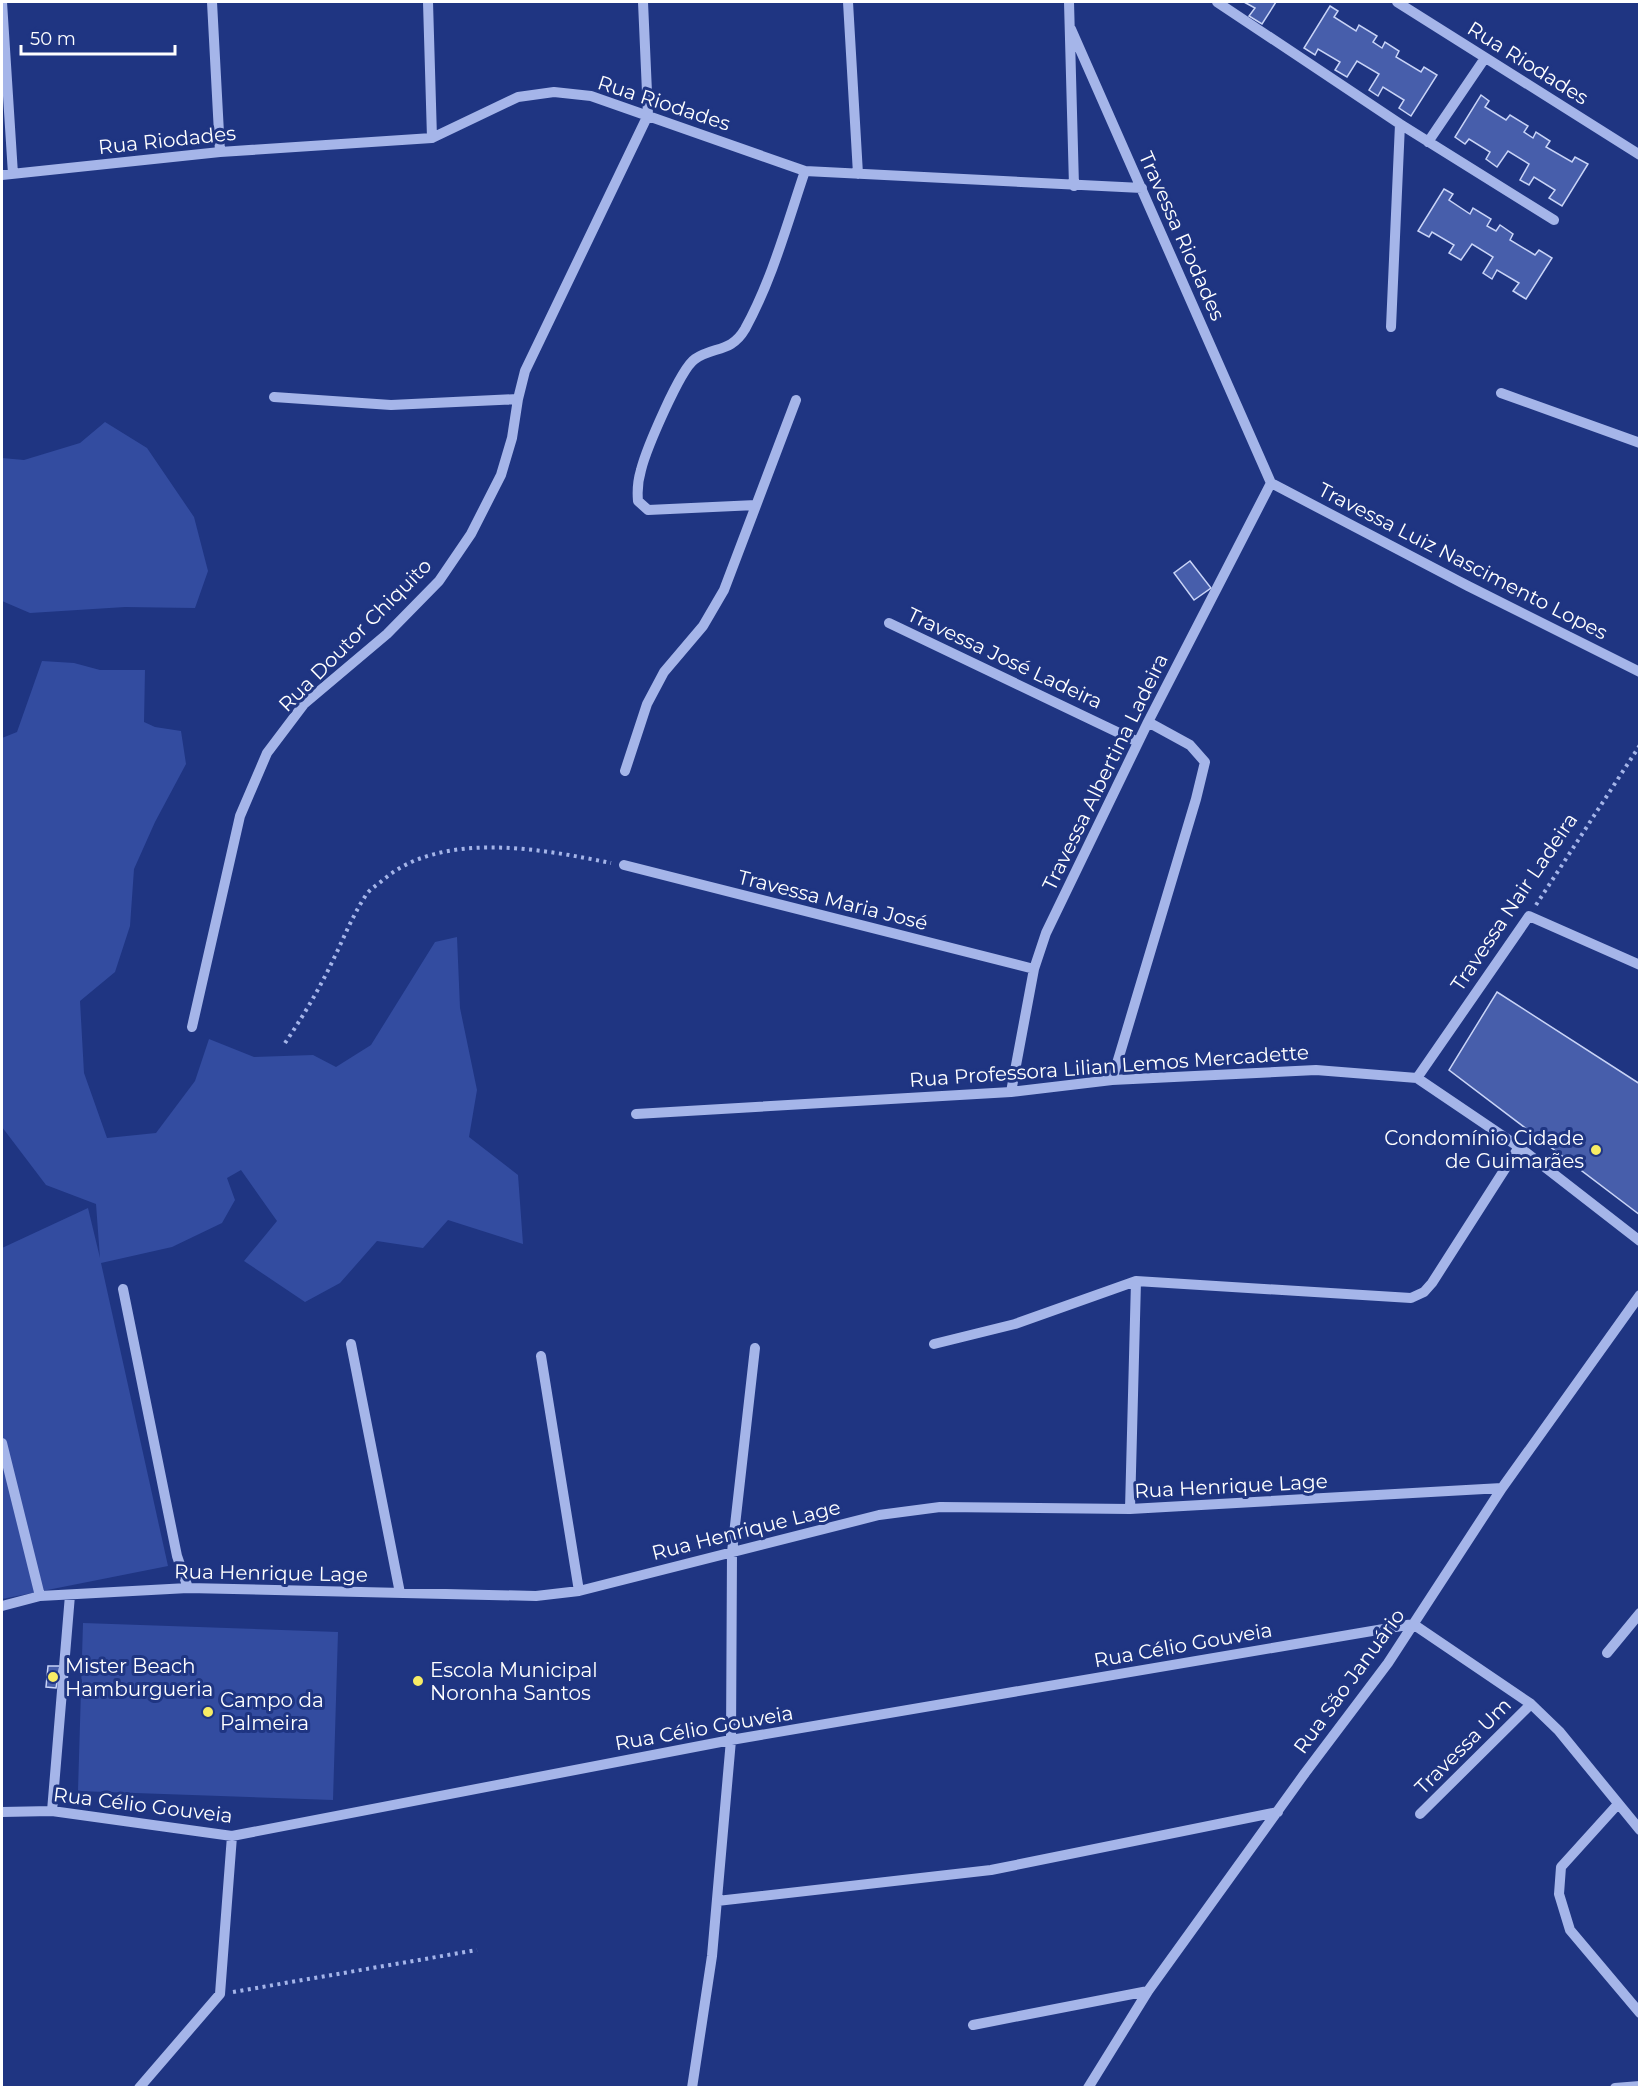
<svg xmlns="http://www.w3.org/2000/svg" width="1641" height="2089" viewBox="0 0 1641 2089" font-family="Montserrat,sans-serif">
  <style>
    .green { fill: #334ca0 }
    .building { fill: #475eab; stroke: #c9d4f7; stroke-width: 1.5 }
    .lines { fill: none; stroke-linecap: round; stroke-linejoin: round }
    .path { stroke: #a5b5e9; stroke-width: 4; stroke-dasharray: 3 4.5; stroke-linecap: butt }
    .minor { stroke: #a5b5e9; stroke-width: 10 }
    .poi-dot { fill: #f7ec65; stroke: #1f3582; stroke-width: 2 }
    .labels { text-anchor: middle; dominant-baseline: central; stroke-width: 6; stroke-linejoin: round; paint-order: stroke }
    .street-label { font-size: 20px; fill: #fff; stroke: #1f3582 }
    .poi-label { font-size: 20px; fill: #fff; stroke: #1f3582; text-anchor: start }
  </style>
  <rect width="100%" height="100%" fill="#1f3582"/>
  <path class="green" d="M105,422l42,26 47,69 14,54 -13,37 -70,-1 -95,6 -28,-12v-143l22,2 56,-17z
    M42,661l32,2 26,7h45l-1,52 11,5 26,4 5,33 -31,58 -21,47 -4,57 -15,46 -35,29 4,72 23,65 49,-5 39,-52 14,-42 45,18 59,-2 23,12 35,-22 64,-103 22,-5 3,71 17,82 -8,47 49,38 5,69 -75,-24 -25,28 -46,-7 -37,42 -35,19 -61,-41 33,-40 -36,-51 -14,8 8,22 -13,23 -50,24 -71,16 67,303 -166,33v-351l86,-40 12,50 -4,-54 -50,-19 -44,-58v-389l15,-6z
    M83,1623l255,9 -5,168 -255,-9z"/>
  <path class="building" d="M1244,2h32l-14,22 -13,-8 6,-8z
    M1330,6l8,5 -4,6 22,14 3,-6 18,11 -4,6 9,6 3,-6 14,9 -3,6 25,15 3,-5 13,8 -26,41 -12,-8 5,-8 -21,-13 -5,9 -9,-6 10,-16 -22,-13 -10,16 -12,-7 5,-8 -22,-13 -3,6 -11,-7z
    M1481,95l8,6 -4,6 21,13 4,-5 18,11 -4,6 9,6 3,-6 14,9 -4,6 26,15 3,-5 13,7 -26,42 -13,-8 6,-8 -21,-13 -5,8 -9,-5 9,-16 -21,-13 -11,16 -11,-8 4,-7 -21,-13 -4,5 -10,-7z
    M1444,189l9,5 -4,6 21,14 3,-6 18,11 -4,7 9,5 4,-6 13,9 -3,6 25,15 4,-5 13,8 -26,41 -13,-8 6,-8 -22,-13 -5,9 -9,-6 10,-16 -21,-13 -11,16 -12,-7 5,-8 -22,-13 -3,5 -11,-6z
    M1190,561l21,27 -17,12 -20,-27z
    M1497,992l143,92v131l-191,-145z
    M48,1666h12l-4,22 -10,-1z"/>
  <g class="lines">
    <path class="path" d="M1536,905l104,-160
      M285,1043c19,-28 36,-57 50,-87 10,-21 18,-41 31,-61 4,-6 11,-10 17,-15 58,-50 159,-31 228,-17
      M233,1992l244,-42"/>
    <path class="minor" d="M2,2l11,172
      M212,2l8,150
      M428,2l4,136
      M848,2l10,172
      M1069,2l5,184
      M1217,2l183,122 154,96
      M1397,2l243,153
      M1071,29l200,454
      M1428,142l57,-84
      M2,175l218,-23 212,-14 86,-41 36,-5 37,4 214,75 337,17
      M1391,327l9,-203
      M1501,393l139,50
      M274,397l117,8 127,-6
      M1271,483l197,103 172,86
      M756,505l-108,5 -10,-9c-1,-11 0,-21 3,-31 5,-20 39,-101 54,-111 19,-13 36,-6 50,-30 27,-49 42,-105 60,-158
      M889,623l249,119
      M625,771l22,-67 17,-32 39,-46 21,-36 72,-190
      M624,865l410,104
      M192,1027l48,-211 27,-63 37,-49 83,-70 52,-53 32,-47 30,-59 11,-37 6,-39 7,-28 123,-256 -5,-113
      M1417,1078l112,-162 111,49
      M1112,1080l84,-281 9,-37 -15,-17 -42,-23
      M1011,1092l23,-123 12,-36 102,-211 123,-239
      M636,1114l375,-22 101,-12 204,-10 101,8 102,69 121,94
      M123,1289l54,267 11,32
      M351,1344l49,249
      M934,1344l81,-20 121,-43 275,17 13,-6 8,-9 87,-136
      M541,1356l38,235
      M2,1443l38,153
      M1130,1509l6,-228
      M2,1606l38,-10 148,-8 348,8 43,-5 300,-76 61,-8 190,2 372,-21
      M1607,1653l33,-40
      M1618,1804l-57,63 -2,27 11,36 70,83
      M52,1811l18,-216
      M2,1812l50,-1 180,25 499,-96 682,-116 118,80 28,27 81,99
      M1420,1814l111,-110
      M717,1901l274,-31 287,-58
      M973,2025l175,-34
      M139,2088l81,-94 12,-158
      M692,2088l20,-132 19,-216 1,-188 23,-204
      M1088,2088l60,-97 157,-218 83,-110 114,-175 138,-193
      M1615,2088l25,-2"/>
  </g>
  <g class="poi-dot">
    <circle cx="1596" cy="1150" r="6"/>
    <circle cx="53" cy="1677" r="6"/>
    <circle cx="418" cy="1681" r="6"/>
    <circle cx="208" cy="1712" r="6"/>
  </g>
  <g class="labels">
    <g class="street-label">
      <text transform="translate(1528 63) rotate(32)">Rua Riodades</text>
      <text transform="translate(664 103) rotate(18)">Rua Riodades</text>
      <text transform="translate(167 140) rotate(-6)">Rua Riodades</text>
      <text transform="translate(1182 236) rotate(66)">Travessa Riodades</text>
      <text transform="translate(1463 561) rotate(27)">Travessa Luiz Nascimento Lopes</text>
      <text transform="translate(355 635) rotate(-45)">Rua Doutor Chiquito</text>
      <text transform="translate(1005 658) rotate(25)">Travessa José Ladeira</text>
      <text transform="translate(1105 772) rotate(-64)">Travessa Albertina Ladeira</text>
      <text transform="translate(833 900) rotate(14)">Travessa Maria José</text>
      <text transform="translate(1514 902) rotate(-56)">Travessa Nair Ladeira</text>
      <text transform="translate(1109 1066) rotate(-4)">Rua Professora Lilian Lemos Mercadette</text>
      <text transform="translate(1231 1486) rotate(-3)">Rua Henrique Lage</text>
      <text transform="translate(746 1530) rotate(-14)">Rua Henrique Lage</text>
      <text transform="translate(271 1573) rotate(1)">Rua Henrique Lage</text>
      <text transform="translate(1183 1645) rotate(-10)">Rua Célio Gouveia</text>
      <text transform="translate(1349 1681) rotate(-54)">Rua São Januário</text>
      <text transform="translate(704 1728) rotate(-10)">Rua Célio Gouveia</text>
      <text transform="translate(1463 1746) rotate(-45)">Travessa Um</text>
      <text transform="translate(143 1805) rotate(7)">Rua Célio Gouveia</text>
    </g>
    <g class="poi-label">
      <text x="1584" y="1138" text-anchor="end">Condomínio Cidade<tspan x="1584" dy="23">de Guimarães</tspan></text>
      <text x="65" y="1666">Mister Beach<tspan x="65" dy="23">Hamburgueria</tspan></text>
      <text x="430" y="1670">Escola Municipal<tspan x="430" dy="23">Noronha Santos</tspan></text>
      <text x="220" y="1700">Campo da<tspan x="220" dy="23">Palmeira</tspan></text>
    </g>
  </g>
  <rect width="1641" height="2089" fill="none" stroke="#ffffff" stroke-width="6"/>
  <path d="M21 45v9h154v-9" fill="none" stroke="#ffffff" stroke-width="3"/>
  <text x="30" y="45" font-size="18" fill="#ffffff" stroke="#1f3582" stroke-width="4.5" paint-order="stroke">50 m</text>
</svg>
